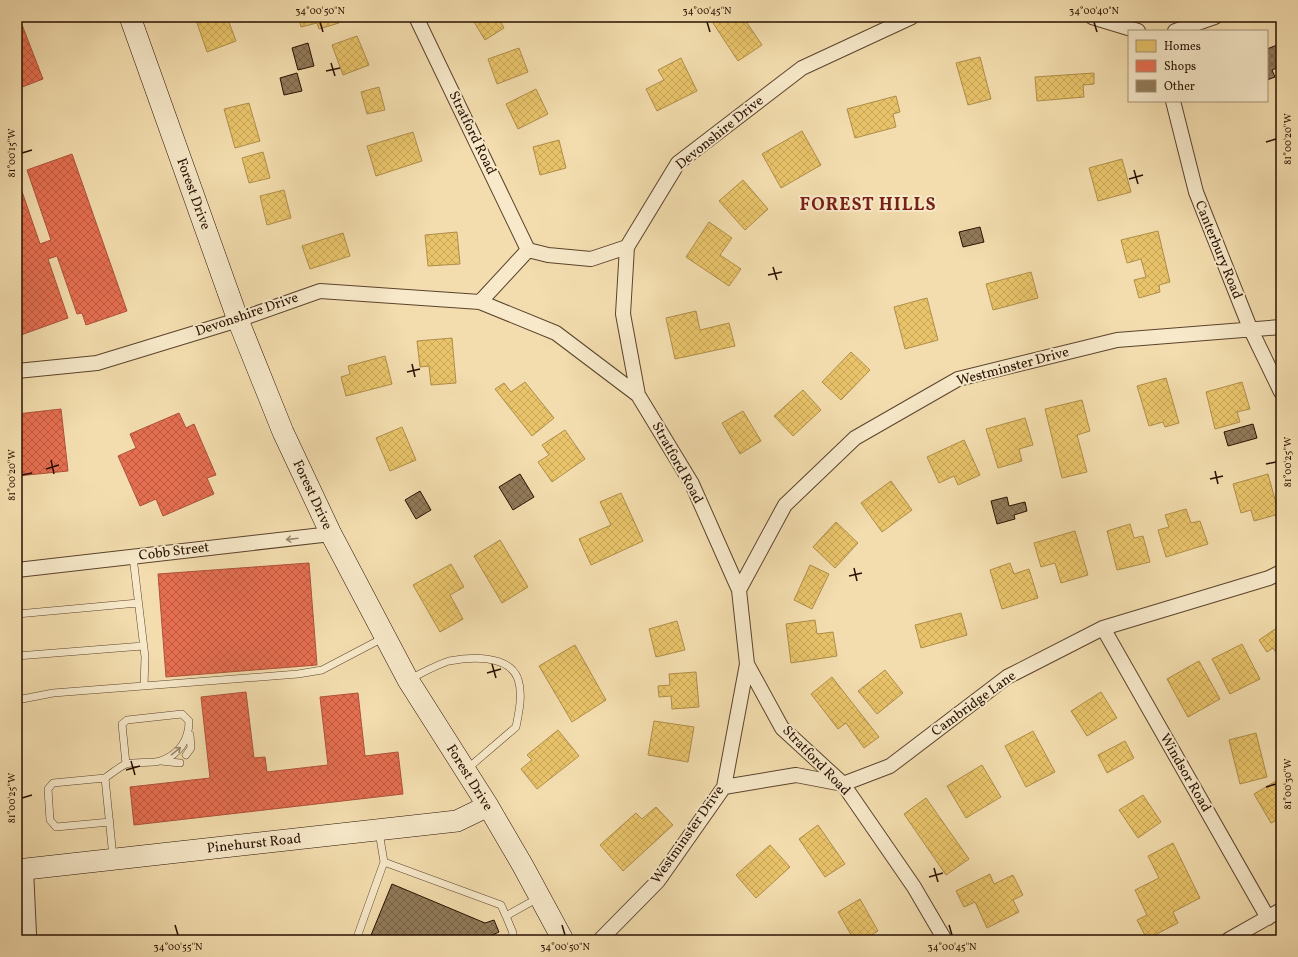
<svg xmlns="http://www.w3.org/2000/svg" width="1298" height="957" viewBox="0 0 1298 957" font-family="Vollkorn,serif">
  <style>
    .homes { fill: url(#homes-cross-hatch); stroke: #af8e4a }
    .shops { fill: url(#shops-cross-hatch); stroke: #ae5239 }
    .building { fill: url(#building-cross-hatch); stroke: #281000 }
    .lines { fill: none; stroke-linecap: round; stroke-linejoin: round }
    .lane-casing { stroke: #5b432c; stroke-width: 8 }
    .street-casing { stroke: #5b432c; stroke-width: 16 }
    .secondary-casing { stroke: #281000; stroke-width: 22 }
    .lane { stroke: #f7e9ca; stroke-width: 7 }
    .street { stroke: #f7e9ca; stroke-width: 14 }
    .secondary { stroke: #f7e9ca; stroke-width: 21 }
    .oneway { stroke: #9a876f }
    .ticks { fill: none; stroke: #281000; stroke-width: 1.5 }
    .labels { text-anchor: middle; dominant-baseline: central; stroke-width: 4; stroke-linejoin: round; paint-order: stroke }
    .street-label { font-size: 14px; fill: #281000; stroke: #f7e9ca }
    .district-label { font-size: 18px; font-weight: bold; letter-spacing: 1px; fill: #7a1f14; stroke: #f7e9ca }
    .neatline { fill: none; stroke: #281000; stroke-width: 1.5 }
    .ticks-label { font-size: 10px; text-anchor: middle; fill: #281000 }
  </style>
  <defs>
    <pattern id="homes-cross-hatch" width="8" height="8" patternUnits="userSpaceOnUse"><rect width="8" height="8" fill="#e9c46a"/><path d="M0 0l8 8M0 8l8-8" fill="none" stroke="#c8a75a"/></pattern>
    <pattern id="shops-cross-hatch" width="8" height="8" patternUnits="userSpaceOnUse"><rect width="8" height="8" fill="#e76f51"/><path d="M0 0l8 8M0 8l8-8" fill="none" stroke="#bb5a41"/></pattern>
    <pattern id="building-cross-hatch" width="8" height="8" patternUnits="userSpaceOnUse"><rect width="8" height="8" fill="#927b5a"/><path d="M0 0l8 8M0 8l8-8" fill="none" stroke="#776348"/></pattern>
  </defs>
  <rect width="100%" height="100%" fill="#f3ddae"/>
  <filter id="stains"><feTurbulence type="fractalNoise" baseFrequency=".005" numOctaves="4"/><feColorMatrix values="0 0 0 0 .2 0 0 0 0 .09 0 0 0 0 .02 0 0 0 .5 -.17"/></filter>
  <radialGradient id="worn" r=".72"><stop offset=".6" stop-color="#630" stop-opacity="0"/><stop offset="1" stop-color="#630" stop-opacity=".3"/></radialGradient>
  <path class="homes" d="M195,17h32l9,24 -29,11z
    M298,17h40l1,6 -20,6 -2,-6 -16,4z
    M471,17h27l6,11 -19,12z
    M723,17h20l19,28 -24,16 -25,-38z
    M357,36l12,29 -26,10 -11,-30z
    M519,48l9,24 -31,12 -9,-25z
    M980,57l11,42 -23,6 -12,-42z
    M681,58l16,33 -40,20 -11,-22 18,-9 -6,-10z
    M1094,73v11l-11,1 1,12 -47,4 -2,-24z
    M379,87l6,23 -18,4 -6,-22z
    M536,89l12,25 -30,15 -12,-25z
    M896,96l4,16 -7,2 3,13 -41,11 -8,-29z
    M249,103l11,38 -25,7 -11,-39z
    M802,131l19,34 -40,23 -19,-34z
    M413,132l9,29 -46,15 -9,-30z
    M559,140l7,28 -26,7 -7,-28z
    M263,152l7,26 -21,5 -7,-25z
    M1122,159l9,33 -33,9 -9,-33z
    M743,180l25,29 -23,21 -26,-29z
    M284,190l7,28 -24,7 -7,-29z
    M709,222l23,16 -12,17 21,14 -12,17 -43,-29z
    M1158,231l12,51 -11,3 1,7 -21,6 -5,-18 12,-3 -5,-18 -14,4 -6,-23z
    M457,232l3,32 -32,2 -3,-31z
    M343,233l7,23 -40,13 -8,-23z
    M1031,272l7,26 -45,12 -7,-26z
    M927,298l11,42 -33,9 -11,-42z
    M696,311l4,19 29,-7 6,23 -60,13 -9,-41z
    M452,338l4,45 -25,2 -2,-19 -9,1 -3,-26z
    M851,352l19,18 -29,30 -19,-18z
    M385,356l7,28 -46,12 -5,-19 9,-3 -2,-8z
    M1166,378l13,45 -14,4 -2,-5 -14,4 -12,-40z
    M525,382l29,36 -22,18 -37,-47 9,-6 7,9z
    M1242,382l8,27 -13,3 3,10 -25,7 -9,-37z
    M803,390l18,20 -28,26 -19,-20z
    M1082,400l8,31 -13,4 10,37 -25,6 -17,-69z
    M743,411l18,30 -21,13 -18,-31z
    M1025,418l8,27 -14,4 3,12 -24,7 -12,-39z
    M402,427l14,33 -26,11 -14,-33z
    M565,430l20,29 -33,23 -14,-20 11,-7 -7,-10z
    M964,440l16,35 -22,10 -4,-9 -15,7 -12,-26z
    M1268,474l11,40 -25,7 -3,-11 -10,3 -8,-29z
    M891,481l21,29 -30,22 -21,-29z
    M621,493l22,48 -52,24 -12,-26 32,-14 -11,-23z
    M1186,509l5,14 9,-2 8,23 -42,13 -8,-27 11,-3 -4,-12z
    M836,522l22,21 -23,25 -22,-21z
    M1130,524l4,14 9,-2 7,26 -33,8 -10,-39z
    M1075,531l13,44 -27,8 -6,-20 -14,4 -7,-24z
    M500,540l28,47 -26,16 -28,-47z
    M1010,563l4,11 15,-5 9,29 -36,11 -12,-39z
    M451,564l13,23 -14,8 13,24 -23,13 -27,-47z
    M810,565l19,9 -17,35 -18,-9z
    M961,613l6,22 -46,13 -6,-23z
    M815,620l2,14 16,-2 4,24 -46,7 -5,-39z
    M677,621l8,29 -29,7 -7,-28z
    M1281,625v35l-8,-12 -6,4 -8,-12z
    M1242,644l18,35 -30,15 -18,-35z
    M575,645l31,55 -34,22 -33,-56z
    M1199,661l21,38 -32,18 -21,-38z
    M885,670l18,23 -26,21 -19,-23z
    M696,672l3,35 -27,2 -1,-13 -12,1 -1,-11 12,-1 -1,-11z
    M832,677l47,60 -15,11 -18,-25 -8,6 -27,-35z
    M1101,692l16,26 -30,18 -16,-25z
    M654,721l40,6 -6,35 -40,-7z
    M558,730l21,26 -42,33 -16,-20 11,-9 -5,-5z
    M1033,731l22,41 -29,15 -21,-41z
    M1256,733l11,44 -27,7 -11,-44z
    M1125,741l9,17 -27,15 -9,-18z
    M982,765l19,32 -35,21 -19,-32z
    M1281,778v40l-10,5 -17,-29z
    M1143,795l18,27 -23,16 -19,-28z
    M926,798l43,61 -23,16 -42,-61z
    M656,807l17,18 -50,46 -23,-26 36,-32 6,6z
    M818,825l27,39 -20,13 -26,-38z
    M1173,843l27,55 -27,14 5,11 -31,16 -10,-19 10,-5 -12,-25 24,-12 -11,-22z
    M770,845l20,22 -34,31 -20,-23z
    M990,874l4,10 19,-9 10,20 -10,5 6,12 -32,16 -12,-26 -11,5 -8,-16z
    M860,899l18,32 -15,9h-9l-16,-28z
    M684,935l6,5h-10z"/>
  <path class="shops" d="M17,17h2l24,62 -26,10z
    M72,154l55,157 -41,14 -4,-12 -5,1 -20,-58 -9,3 20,59 -47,17 -4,-11v-147l23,67 11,-4 -24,-70z
    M61,409l7,62 -51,5v-62z
    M179,413l7,15 8,-4 22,51 -9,3 7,16 -51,22 -7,-17 -16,7 -22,-50 18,-8 -6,-14z
    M309,563l8,102 -151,12 -8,-103z
    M246,692l8,66 11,-1 2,15 61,-7 -8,-68 38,-4 7,63 33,-4 5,42 -269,31 -4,-38 80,-9 -9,-81z"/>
  <path class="building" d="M308,43l6,23 -16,4 -6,-22z
    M1277,45l4,12v9l-9,4 3,7 -8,3v-31z
    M297,73l5,18 -18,4 -4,-17z
    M980,227l4,15 -21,5 -4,-15z
    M1253,424l4,14 -29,8 -4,-14z
    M520,474l14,23 -21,13 -14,-23z
    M420,491l11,19 -15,9 -11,-19z
    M1007,497l2,9 16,-4 2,9 -13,4 1,4 -18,5 -6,-23z
    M392,884l93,39 9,-3 5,12 -9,4 -2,4h-119z"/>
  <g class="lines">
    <g class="lane-casing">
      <path id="lane" d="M133,557l12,100 -1,29
        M17,614l121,-11
        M17,656l126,-10
        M410,679c12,-6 26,-14 39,-18 20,-4 60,-7 69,18 5,15 1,33 -2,48l-49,42
        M17,700l36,-7 245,-19 24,-4 61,-32
        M186,755l5,-7 -1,-13
        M161,761l19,2
        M105,778c6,-4 14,-11 21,-14 11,-3 24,0 34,-3 19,-6 29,-21 29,-40l-7,-7 -55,6 -5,4 4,40
        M110,822l-54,5 -6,-7 -2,-31 5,-6 52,-5 8,79
        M384,862l117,43 5,11
        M356,940l28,-78 -5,-30
        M511,940l2,-7 -7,-17 32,-18"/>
    </g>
    <g class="street-casing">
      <path id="street" d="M416,17l112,233
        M1092,17l46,14
        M1175,31l40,-14
        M1173,101l23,91 54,136 31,64
        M627,247l-4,67 15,81 54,89 47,106 8,74 35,64 61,56 71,103 31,53
        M528,250l20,5 43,4 36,-12 51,-84 124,-95 110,-51
        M480,302l48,-52
        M17,371l80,-8 141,-43 82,-29 160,11 76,31 82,62
        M17,570l314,-36
        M739,590l46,-85 70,-67 103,-59 159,-39 164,-13
        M1103,628l165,290
        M724,787l72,-12 47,9 47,-18 117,-89 96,-49 166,-50 12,-6
        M25,940l4,-6 -3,-65
        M600,940l58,-59 66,-94 23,-123
        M1228,940l53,-30"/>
    </g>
    <g class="secondary-casing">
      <path id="secondary" d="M130,17l108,303 45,112 48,102 77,146 80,126 35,60 40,74
        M17,870l440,-49 31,-15"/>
    </g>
    <use href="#lane" class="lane"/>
    <use href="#street" class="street"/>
    <use href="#secondary" class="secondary"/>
  </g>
  <defs><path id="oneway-shaft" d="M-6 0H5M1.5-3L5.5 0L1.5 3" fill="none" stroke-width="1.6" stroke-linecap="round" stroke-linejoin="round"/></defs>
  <g class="oneway">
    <use href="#oneway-shaft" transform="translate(292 539) rotate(173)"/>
    <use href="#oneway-shaft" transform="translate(176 751) rotate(-39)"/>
  </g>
  <path class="ticks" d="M320,22l3,10M707,22l3,10M1094,22l3,10M331,63l4,13M326,71l14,-3M1266,142l10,-3M22,153l10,-3M1134,170l4,14M1129,179l14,-4M773,267l4,13M768,275l14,-3M412,364l3,13M407,372l13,-3M51,460l3,14M1266,464l10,-2M46,469l13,-4M1215,471l3,13M22,475l10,-2M1210,479l13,-3M854,568l3,13M849,576l13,-3M492,664l4,14M487,673l14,-4M131,761l4,14M126,770l14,-4M1266,787l10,-3M22,798l10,-3M934,868l4,14M929,877l14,-4M175,925l3,10M562,925l3,10M949,925l3,10"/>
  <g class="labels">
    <g class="street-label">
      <text transform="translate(472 133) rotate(64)">Stratford Road</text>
      <text transform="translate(720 133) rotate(-39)">Devonshire Drive</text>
      <text transform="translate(193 194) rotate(70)">Forest Drive</text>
      <text transform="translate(1218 250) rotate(68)">Canterbury Road</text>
      <text transform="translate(247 315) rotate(-19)">Devonshire Drive</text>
      <text transform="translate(1013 367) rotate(-15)">Westminster Drive</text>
      <text transform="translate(677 463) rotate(61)">Stratford Road</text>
      <text transform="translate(312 495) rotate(65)">Forest Drive</text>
      <text transform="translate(174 552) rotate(-7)">Cobb Street</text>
      <text transform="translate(974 704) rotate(-36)">Cambridge Lane</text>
      <text transform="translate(816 761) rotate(46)">Stratford Road</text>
      <text transform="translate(1185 773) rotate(60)">Windsor Road</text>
      <text transform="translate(469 778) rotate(58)">Forest Drive</text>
      <text transform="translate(688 835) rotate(-55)">Westminster Drive</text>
      <text transform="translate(254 844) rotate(-6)">Pinehurst Road</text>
    </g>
    <g class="district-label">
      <text x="868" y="205">FOREST HILLS</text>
    </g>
  </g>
  <rect width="1298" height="957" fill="none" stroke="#f3ddae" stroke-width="44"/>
  <rect x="1128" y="30" width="140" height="72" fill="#f7e9ca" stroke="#a49279"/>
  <rect x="1136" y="40" width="20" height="12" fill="#e9c46a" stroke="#a49279"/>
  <text x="1164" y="50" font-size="12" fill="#281000">Homes</text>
  <rect x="1136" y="60" width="20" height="12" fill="#e76f51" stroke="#a49279"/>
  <text x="1164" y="70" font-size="12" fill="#281000">Shops</text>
  <rect x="1136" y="80" width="20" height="12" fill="#927b5a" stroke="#a49279"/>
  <text x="1164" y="90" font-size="12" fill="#281000">Other</text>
  <rect x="22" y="22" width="1254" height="913" class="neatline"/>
  <g class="ticks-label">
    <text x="320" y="14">34°00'50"N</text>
    <text x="707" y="14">34°00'45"N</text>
    <text x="1094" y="14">34°00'40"N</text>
    <text transform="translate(1287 139) rotate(-90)" y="4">81°00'20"W</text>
    <text transform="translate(11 153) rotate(-90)" y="4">81°00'15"W</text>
    <text transform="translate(1287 462) rotate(-90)" y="4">81°00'25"W</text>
    <text transform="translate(11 475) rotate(-90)" y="4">81°00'20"W</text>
    <text transform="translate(1287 784) rotate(-90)" y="4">81°00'30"W</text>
    <text transform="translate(11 798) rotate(-90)" y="4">81°00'25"W</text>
    <text x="178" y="950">34°00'55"N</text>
    <text x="565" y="950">34°00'50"N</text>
    <text x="952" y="950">34°00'45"N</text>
  </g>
  <rect width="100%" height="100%" filter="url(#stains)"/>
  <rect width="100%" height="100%" fill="url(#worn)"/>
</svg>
